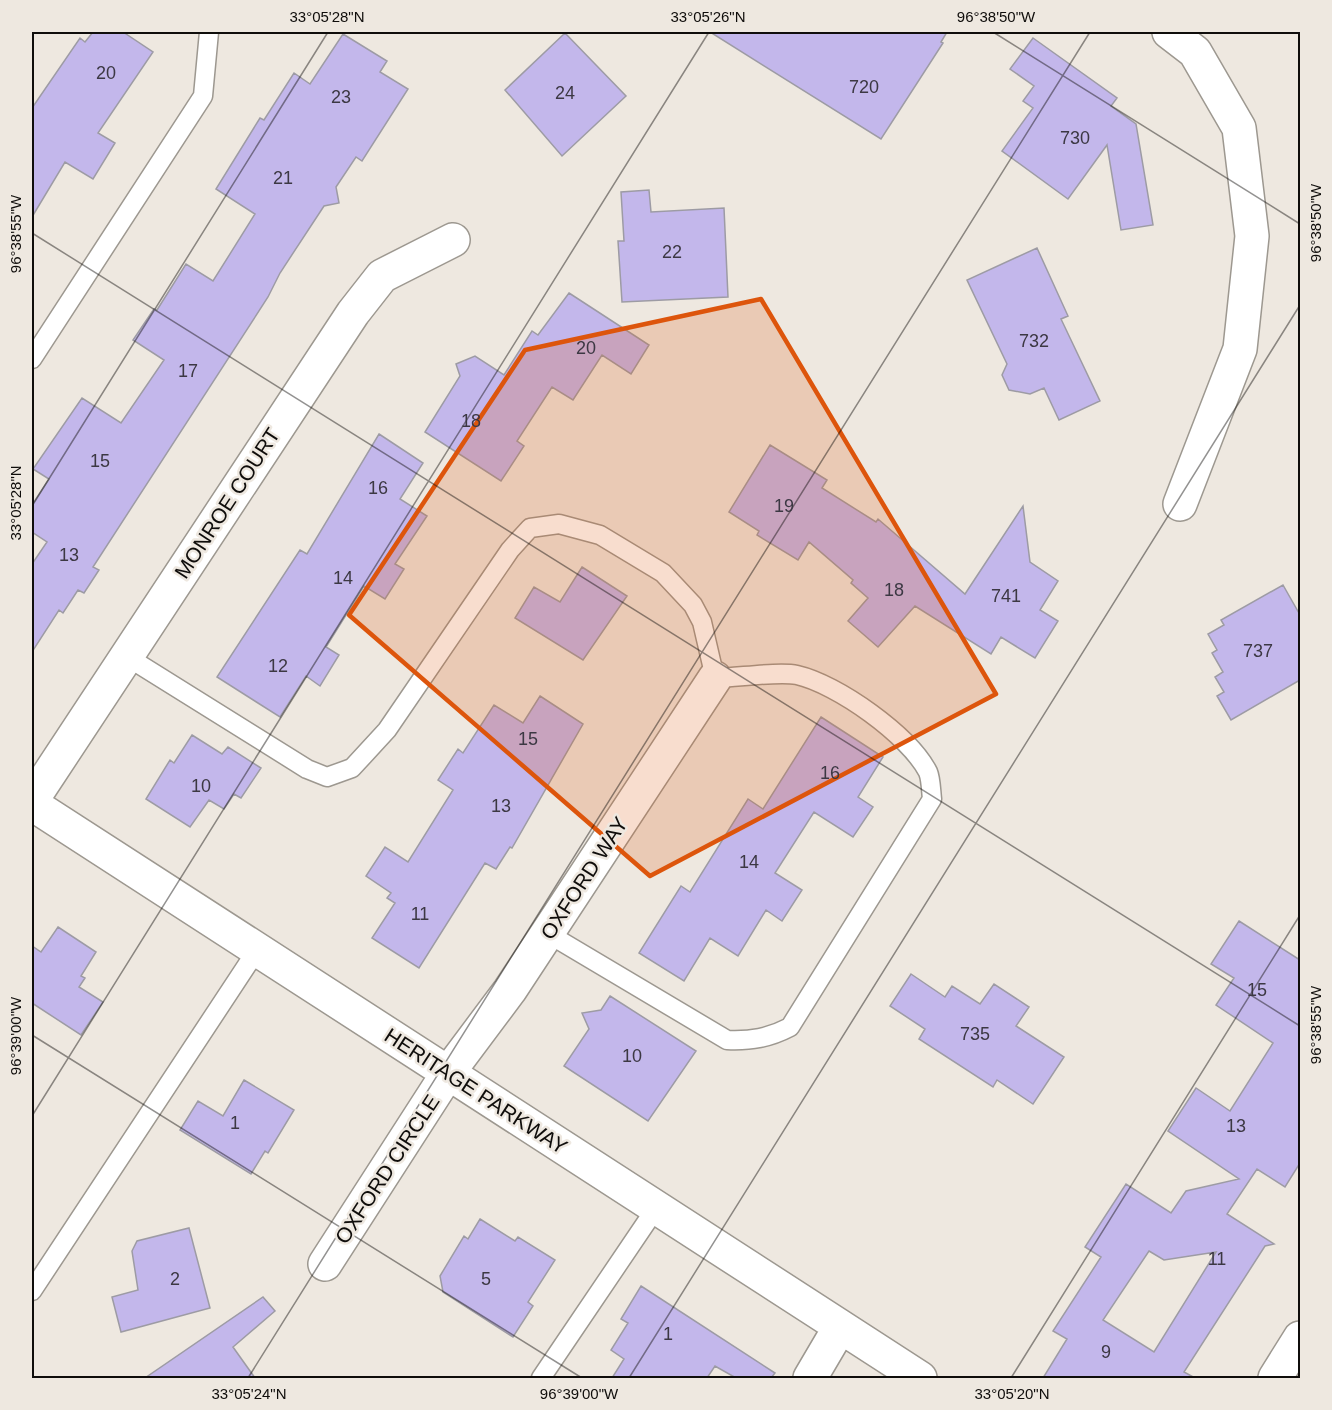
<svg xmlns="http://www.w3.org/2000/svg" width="1332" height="1410" viewBox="0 0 1332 1410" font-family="Arial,sans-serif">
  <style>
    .building { fill: #c3b7eb; stroke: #9d9ba4; stroke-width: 1.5; fill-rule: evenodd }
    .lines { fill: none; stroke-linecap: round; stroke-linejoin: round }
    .service-casing { stroke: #9d9890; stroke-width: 21 }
    .minor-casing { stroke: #9d9890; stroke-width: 36 }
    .service { stroke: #fff; stroke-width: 18 }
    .minor { stroke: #fff; stroke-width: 33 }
    .marked { fill: #dd550c; fill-opacity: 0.2; stroke: #dd550c; stroke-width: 4.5; stroke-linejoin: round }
    .ticks { fill: none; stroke: #0f0d0b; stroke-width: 1.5; stroke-opacity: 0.45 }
    .labels { text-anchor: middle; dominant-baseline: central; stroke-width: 5; stroke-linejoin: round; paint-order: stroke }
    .number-label { font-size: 18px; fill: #3c3843 }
    .street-label { font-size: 21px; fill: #0f0d0b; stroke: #eee8e0 }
    .neatline { fill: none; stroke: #0f0d0b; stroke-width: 2 }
    .ticks-label { font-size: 15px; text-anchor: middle; fill: #0f0d0b }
  </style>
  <rect width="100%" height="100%" fill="#eee8e0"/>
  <path class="building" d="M93,32h30l30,20 -55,81 17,10 -22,36 -28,-17 -33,55v-109l48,-70 5,4z
    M710,32h237l-6,10 2,1 -62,96z
    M565,33l61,63 -64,60 -57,-66z
    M343,34l44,27 -7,11 28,17 -46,72 -6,-4 -20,30 3,16 -15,3 -44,67 -12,24 -175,270 6,3 -15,23 -6,-3 -15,23 -4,-3 -27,42v-88l15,-22 -15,-10v-27l17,-26 -16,-10 49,-71 39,25 43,-63 -31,-20 21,-31 3,1 29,-46 27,17 42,-67 -39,-25 44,-71 4,2 30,-47 16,11z
    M1033,38l84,60 -6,8 25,18 17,101 -32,5 -14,-85 -39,54 -66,-48 31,-43 -10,-7 11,-15 -24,-17z
    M649,190l2,22 73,-4 4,89 -106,5 -4,-61h6l-3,-49z
    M1037,248l31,68 -7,3 39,82 -41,19 -15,-32 -14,6 -21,-4 -7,-15 5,-11 -40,-84z
    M569,293l80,52 -18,29 -29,-19 -29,45 -21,-13 -35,54 7,5 -23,35 -76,-49 35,-56 -4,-12 19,-8 29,19 28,-44 6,4z
    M379,434l44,29 -23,36 27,17 -32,48 9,5 -19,30 -21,-13 -38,61 13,8 -19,31 -14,-10 -26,41 -63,-40 83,-127 7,4z
    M770,445l57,35 -5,8 54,34 2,-3 87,75 58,-88 7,56 28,19 -18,29 18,11 -23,37 -34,-21 -10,17 -76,-48 -37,41 -30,-26 20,-23 -17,-15 2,-3 -44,-38 -11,18 -41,-25 2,-4 -30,-19z
    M582,567l45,29 -44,64 -68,-42 19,-31 26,15z
    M1283,585l17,30v65l-69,40 -14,-24 7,-4 -9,-15 8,-5 -11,-19 5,-3 -9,-16 16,-9 -3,-5z
    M540,696l43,28 -71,124 -2,-1 -14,22 -11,-6 -66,105 -47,-30 23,-35 -8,-5 4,-5 -25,-17 19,-29 23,15 45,-72 -15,-10 20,-31 5,4 31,-48 29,18z
    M821,717l62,40 -25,40 15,10 -20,30 -39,-25 -39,61 27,17 -20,31 -16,-11 -28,46 -28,-18 -26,43 -45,-28 42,-67 9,6 58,-93 15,10z
    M192,735l30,19 6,-7 33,21 -20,30 -7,-4 -10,15 -15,-9 -19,27 -44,-28 24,-39 4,3z
    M1239,921l61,39v203l-15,24 -28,-18 -30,45 47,30 -9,2 -81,126 11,6h-152l24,-39 -14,-8 48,-74 -16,-10 41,-63 45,29 15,-22 53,-12 -71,-48 28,-43 34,23 43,-68 -57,-38 18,-27 -23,-14zM1149,1251l15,9 52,-8 -62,100 -51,-32z
    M58,927l38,25 -15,24 4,2 -6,9 24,15 -22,33 -49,-32v-57l9,6z
    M911,974l34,23 7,-11 28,18 14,-20 35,23 -13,19 48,31 -31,47 -36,-24 -4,7 -74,-48 6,-10 -35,-23z
    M610,996l86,55 -48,70 -84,-55 25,-37 -7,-16 19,-3z
    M244,1080l50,30 -26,43 -3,-2 -14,23 -71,-44 18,-29 25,15z
    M480,1219l35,22 3,-4 37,23 -27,42 5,4 -20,31 -70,-45 -3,-16 24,-40 4,3z
    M189,1228l21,80 -89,24 -9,-35 26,-7 -6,-39 5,-10z
    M641,1286l134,87 -4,5h-35l-21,-12 -8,12h-95l12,-19 -13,-9 17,-27 -7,-4z
    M263,1297l12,14 -42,36 22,31h-110z"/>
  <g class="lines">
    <g class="service-casing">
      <path id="service" d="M32,359l171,-263 6,-64
        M126,656l181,113 20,8 25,-9 35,-38 123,-180 20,-22 29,-4 41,11 63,38 30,32 9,17 13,56c21,0 63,-7 82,-3 40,9 112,60 131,97 3,7 3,19 4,27l-142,228c-21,11 -39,14 -63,13l-180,-107
        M32,1291l225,-341
        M541,1378l115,-170"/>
    </g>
    <g class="minor-casing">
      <path id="minor" d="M1169,32l26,20 44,76 13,108 -12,113 -60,155
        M32,800l321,-487 29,-37 71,-36
        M32,804l888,574
        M325,1264l123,-191 62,-83 205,-312
        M810,1378l30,-51
        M1275,1378l25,-40"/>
    </g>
    <use href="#service" class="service"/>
    <use href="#minor" class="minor"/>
  </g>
  <path class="marked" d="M761,299l235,395 -346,182 -301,-261 176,-265z"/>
  <path class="ticks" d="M993,32l307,192M32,233l1268,793M32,506l296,-474M32,1035l550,343M32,1116l677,-1084M248,1378l842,-1346M629,1378l671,-1073M1011,1378l289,-463"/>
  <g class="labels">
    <g class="number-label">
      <text x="106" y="73">20</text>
      <text x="864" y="87">720</text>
      <text x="565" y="93">24</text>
      <text x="341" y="97">23</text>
      <text x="1075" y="138">730</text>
      <text x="283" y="178">21</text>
      <text x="672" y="252">22</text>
      <text x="1034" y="341">732</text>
      <text x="586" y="348">20</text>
      <text x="188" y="371">17</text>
      <text x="471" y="421">18</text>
      <text x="100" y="461">15</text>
      <text x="378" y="488">16</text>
      <text x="784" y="506">19</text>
      <text x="69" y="555">13</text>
      <text x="343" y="578">14</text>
      <text x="894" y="590">18</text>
      <text x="1006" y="596">741</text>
      <text x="1258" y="651">737</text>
      <text x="278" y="666">12</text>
      <text x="528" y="739">15</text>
      <text x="830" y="773">16</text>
      <text x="201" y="786">10</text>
      <text x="501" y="806">13</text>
      <text x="749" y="862">14</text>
      <text x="420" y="914">11</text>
      <text x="1257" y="990">15</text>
      <text x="975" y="1034">735</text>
      <text x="632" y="1056">10</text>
      <text x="235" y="1123">1</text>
      <text x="1236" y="1126">13</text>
      <text x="1217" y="1259">11</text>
      <text x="175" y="1279">2</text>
      <text x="486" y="1279">5</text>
      <text x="668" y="1334">1</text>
      <text x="1106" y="1352">9</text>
    </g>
    <g class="street-label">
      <text transform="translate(227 503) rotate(-57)">MONROE COURT</text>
      <text transform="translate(584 878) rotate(-57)">OXFORD WAY</text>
      <text transform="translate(476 1091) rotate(33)">HERITAGE PARKWAY</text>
      <text transform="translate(387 1169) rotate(-57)">OXFORD CIRCLE</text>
    </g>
  </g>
  <rect width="1332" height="1410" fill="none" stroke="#eee8e0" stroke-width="66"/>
  <rect x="33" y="33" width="1266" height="1344" class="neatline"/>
  <g class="ticks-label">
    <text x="327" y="22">33°05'28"N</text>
    <text x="708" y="22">33°05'26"N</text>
    <text x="996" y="22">96°38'50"W</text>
    <text transform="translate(1316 223) rotate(-90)" y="5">96°38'50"W</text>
    <text transform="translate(16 234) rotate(-90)" y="5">96°38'55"W</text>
    <text transform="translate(16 503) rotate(-90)" y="5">33°05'28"N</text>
    <text transform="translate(1316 1025) rotate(-90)" y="5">96°38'55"W</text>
    <text transform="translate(16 1036) rotate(-90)" y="5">96°39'00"W</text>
    <text x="249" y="1399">33°05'24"N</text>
    <text x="579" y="1399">96°39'00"W</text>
    <text x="1012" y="1399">33°05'20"N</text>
  </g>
</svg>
